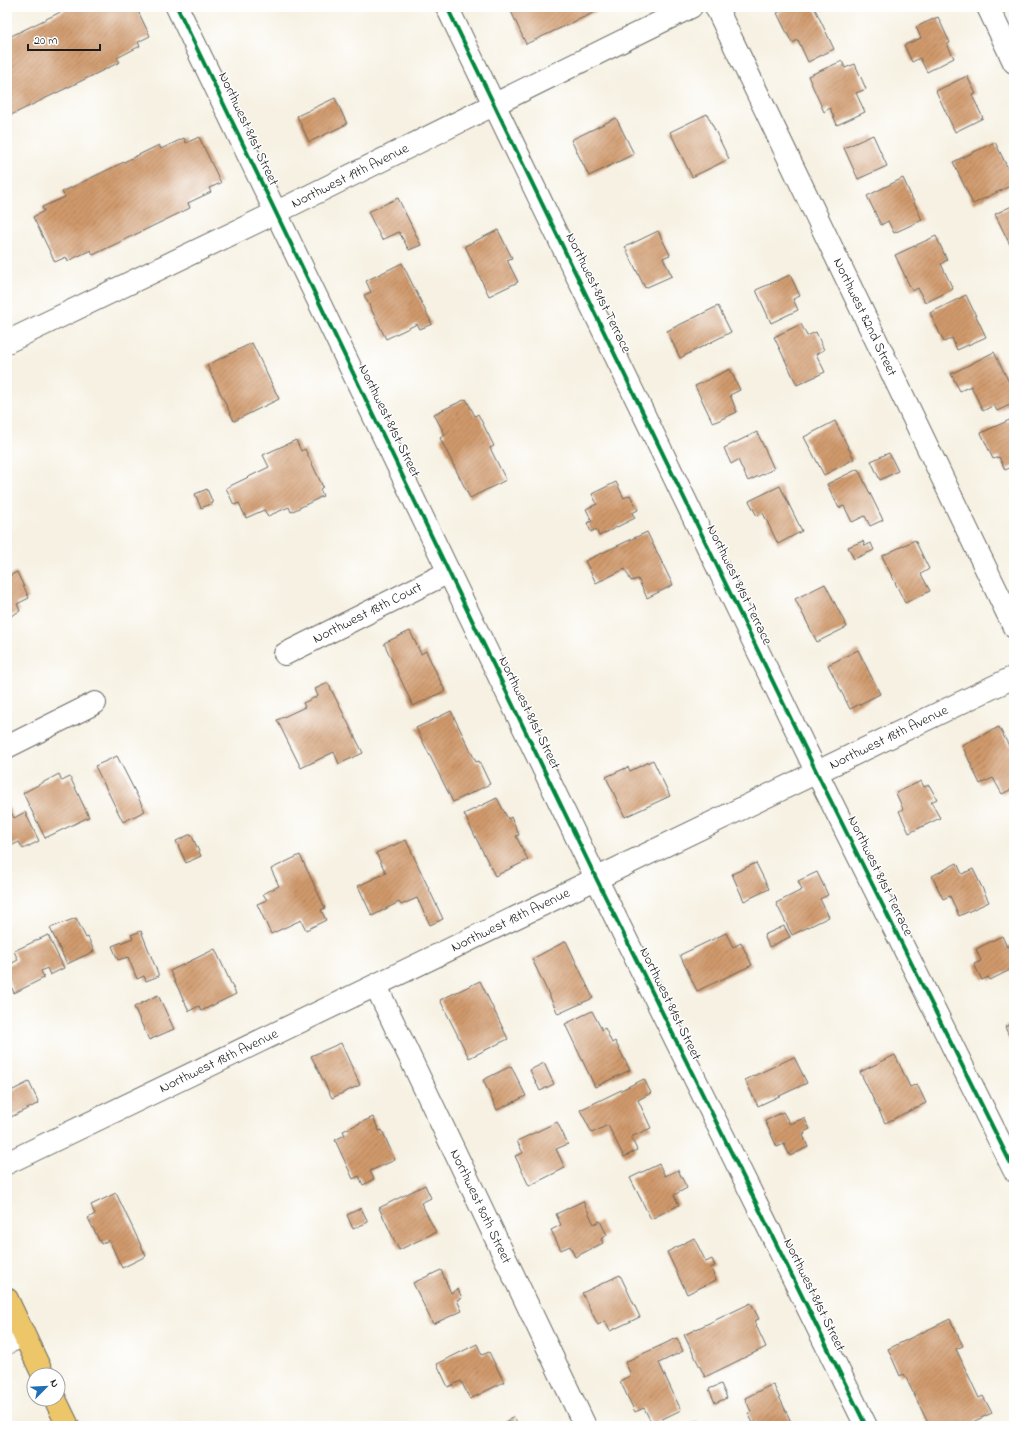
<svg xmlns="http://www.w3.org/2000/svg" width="1021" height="1433" viewBox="0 0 1021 1433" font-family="'Indie Flower',sans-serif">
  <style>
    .building { fill: url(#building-hatch) }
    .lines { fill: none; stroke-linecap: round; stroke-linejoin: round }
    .minor-casing { stroke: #686761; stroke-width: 24 }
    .major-casing { stroke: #686761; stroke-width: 24 }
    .minor { stroke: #fff; stroke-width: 22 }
    .major { stroke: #ecc669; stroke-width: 22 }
    .cycleway-casing { stroke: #fff; stroke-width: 6 }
    .cycleway { stroke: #00873e; stroke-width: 4 }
    .labels { text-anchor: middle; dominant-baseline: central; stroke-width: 3; stroke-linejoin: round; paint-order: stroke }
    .street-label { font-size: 14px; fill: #1c1c1c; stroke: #fff }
  </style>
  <defs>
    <pattern id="building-hatch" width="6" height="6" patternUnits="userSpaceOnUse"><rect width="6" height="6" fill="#d09a6c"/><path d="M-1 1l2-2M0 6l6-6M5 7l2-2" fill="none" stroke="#a87d58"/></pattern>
  </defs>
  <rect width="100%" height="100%" fill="#fff"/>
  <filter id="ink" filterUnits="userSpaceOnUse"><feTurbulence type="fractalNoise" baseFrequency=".025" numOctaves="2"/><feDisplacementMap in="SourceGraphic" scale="8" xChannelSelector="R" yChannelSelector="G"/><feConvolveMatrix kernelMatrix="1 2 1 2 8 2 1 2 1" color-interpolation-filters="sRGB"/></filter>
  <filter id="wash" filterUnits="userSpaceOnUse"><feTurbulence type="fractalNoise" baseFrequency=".012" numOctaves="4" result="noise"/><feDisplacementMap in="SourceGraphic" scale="16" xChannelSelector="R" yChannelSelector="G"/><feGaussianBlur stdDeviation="0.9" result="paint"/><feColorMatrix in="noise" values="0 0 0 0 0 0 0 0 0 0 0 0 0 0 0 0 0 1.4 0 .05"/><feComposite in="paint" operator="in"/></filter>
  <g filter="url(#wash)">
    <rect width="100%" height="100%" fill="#f6f1e2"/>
    <g id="blocks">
      <path class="building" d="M71,7h65l14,29 -12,6 2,4 -23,12 3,4 -113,55v-79z
        M513,7h93l-80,37 -16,-35z
        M789,7h25l20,42 -26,13 -10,-22 -6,3 -15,-30z
        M938,17l12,26 -3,1 7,14 -27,14 -7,-14 -8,4 -8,-17 17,-7 -5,-11z
        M842,61l3,7 10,-4 11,25 -10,4 9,19 -28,13 -7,-17 -6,4 -16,-36z
        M967,76l9,18 -4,1 11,23 -28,14 -19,-41z
        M335,98l12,26 -38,18 -12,-26z
        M707,114l22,45 -37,18 -22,-45z
        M616,118l18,36 -45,22 -18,-36z
        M873,135l14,31 -29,13 -14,-31z
        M199,137l22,46 -12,5 2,4 -23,11 2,5 -97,47 -2,-5 -23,11 -2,-4 -11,5 -22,-45 11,-6 -2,-4 23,-10 -3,-5 97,-47 2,4 23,-11 2,5z
        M995,142l19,39v3l-41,20 -20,-42z
        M903,178l19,42 -28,13 -6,-12 -7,4 -14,-29z
        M398,198l23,47 -12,5 -10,-18 -17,8 -14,-28z
        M1014,205v48l-19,-39z
        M498,230l14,28 -5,2 11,22 -29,14 -24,-50z
        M658,231l12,24 -7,3 9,18 -27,12 -20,-41z
        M936,236l11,24 -6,4 12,25 -28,14 -7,-15 -6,3 -17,-36z
        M402,263l30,61 -12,5 -3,-5 -31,15 -22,-44 7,-3 -5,-11z
        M790,275l10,21 -7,3 5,11 -27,13 -15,-33z
        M966,295l20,42 -29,13 -5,-12 -8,4 -14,-29z
        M718,306l13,26 -51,26 -13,-27z
        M801,324l6,12 9,-4 8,18 -8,4 9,18 -28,13 -23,-48z
        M252,343l27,56 -45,22 -27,-56z
        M994,352l20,40v11l-17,8 -3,-6 -11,6 -12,-25 -11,5 -9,-17z
        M730,369l10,21 -10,5 7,17 -24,11 -18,-37z
        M466,399l9,17 3,-2 16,32 -4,2 16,32 -36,18 -30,-60 5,-3 -11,-21z
        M1014,418v48l-9,4 -6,-13 -6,2 -12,-26z
        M835,421l19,38 -30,16 -20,-38z
        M757,432l17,37 -26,12 -10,-21 -7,4 -7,-16z
        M296,440l5,11 4,-2 18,38 -3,2 3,7 -32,16 -2,-5 -21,9 -4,-6 -18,8 -7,-15 -5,2 -8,-17 43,-21 -6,-12z
        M889,453l9,18 -18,9 -9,-19z
        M858,469l25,51 -13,6 -5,-10 -13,6 -8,-16 -5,2 -12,-24z
        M616,482l8,16 6,-3 8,15 -6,3 3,5 -36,18 -3,-7 -5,3 -4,-9 5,-2 -6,-12 11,-5 -5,-10z
        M780,486l22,45 -24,13 -15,-31 -6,3 -8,-15z
        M207,489l6,14 -12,5 -6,-14z
        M647,532l26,53 -26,13 -9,-19 -7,2 -6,-12 -29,14 -11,-22z
        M915,540l14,29 -8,5 9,17 -25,12 -23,-47z
        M863,541l2,5 6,-3 3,7 -20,9 -6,-12z
        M17,572l12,26 -12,6 3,7 -13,7v-41z
        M825,584l22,43 -30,15 -22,-43z
        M410,631l11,23 5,-3 19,40 -32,15 -29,-63z
        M858,650l22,44 -30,15 -22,-44z
        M328,683l35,70 -24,11 -5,-12 -33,16 -24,-48 28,-13 -2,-4 15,-7 -3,-7z
        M451,711l25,51 3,-1 11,23 -37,18 -37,-74z
        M999,727l10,19 4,-3 1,3v42l-12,6 -9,-16 -13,6 -18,-39z
        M117,756l28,55 -22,11 -28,-56z
        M653,760l17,36 -45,21 -19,-40 22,-10 2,4z
        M59,774l3,7 8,-4 19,40 -44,21 -22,-45z
        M921,781l3,6 5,-2 8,14 -6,3 9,16 -31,15 -10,-22 4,-2 -7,-16z
        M497,798l11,21 3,-2 8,18 -3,1 12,24 -33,16 -31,-62z
        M7,803l7,15 11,-6 14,29 -16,8 -4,-7 -12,6z
        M191,834l10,22 -15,7 -10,-22z
        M406,840l37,79 -13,6 -13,-27 -16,7 -2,-3 -27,14 -14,-30 28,-13 -10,-20z
        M300,855l25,53 -4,2 5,10 -20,10 -5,-10 -30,14 -14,-30 10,-4 -4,-6 16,-8 -8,-17z
        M756,863l13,26 -25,12 -12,-27z
        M957,863l5,11 11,-5 16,33 -30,14 -9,-20 -7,3 -11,-23z
        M817,872l11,23 -8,4 9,18 -37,18 -16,-32 26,-13 -4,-9z
        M76,918l10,20 2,-1 6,14 -27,13 -17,-36z
        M784,926l6,11 -21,10 -5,-12z
        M141,931l18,45 -13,5 -2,-5 -7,3 -9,-22 -10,3 -6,-14 21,-8 -2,-3z
        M726,933l7,14 8,-4 11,22 -55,26 -17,-36z
        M48,935l16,33 -14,7 -3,-7 -6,3 3,7 -30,15 -7,-16v-11l11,-6 -4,-9z
        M1002,936l5,11 7,-4v25l-24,12 -2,-3 -6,3 -8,-16 7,-3 -5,-12z
        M566,941l27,57 -35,16 -26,-55z
        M215,949l21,45 -35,17 -2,-5 -10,5 -19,-40z
        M480,981l28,58 -39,19 -29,-58z
        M158,995l16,34 -25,11 -15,-33z
        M592,1011l10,19 3,-2 7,15 3,-2 15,29 -35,17 -30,-63z
        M1014,1023v19l-2,1 -7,-16z
        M341,1043l19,42 -28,13 -21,-42z
        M895,1055l15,32 7,-3 9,19 -41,20 -25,-51z
        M794,1057l13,26 -49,23 -13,-26z
        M544,1063l10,21 -14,7 -10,-21z
        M511,1066l15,30 -29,14 -14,-30z
        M644,1079l7,14 -13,7 13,28 -20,9 6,13 -13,7 -16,-32 -16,8 -12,-23z
        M29,1082l10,21 -32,16v-26z
        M783,1112l7,12 14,-6 6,11 -6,3 1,2 -2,1 5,12 -18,9 -6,-12 -7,3 -12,-26z
        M373,1117l6,14 3,-1 13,30 -25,11 4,8 -11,6 -4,-9 -6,3 -18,-39 10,-5 -2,-4z
        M557,1122l11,22 -12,5 9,19 -36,18 -14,-30 8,-3 -6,-12z
        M659,1164l6,12 13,-6 9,18 -13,7 5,10 -28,14 -21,-41z
        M425,1185l6,13 -10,5 15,29 -37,18 -20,-42z
        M116,1193l30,63 -24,12 -13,-28 -8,4 -13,-26 7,-4 -4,-9z
        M583,1201l11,23 6,-3 7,14 -6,4 2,4 -28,14 -5,-11 -9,4 -10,-20 10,-5 -5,-11z
        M361,1208l7,14 -15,7 -6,-14z
        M694,1238l12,24 6,-3 3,7 -4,2 5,12 -29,14 -20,-42z
        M441,1270l10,23 7,-4 4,9 -5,2 5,11 -29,13 -20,-41z
        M620,1275l20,42 -30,14 -5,-10 -7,4 -16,-32z
        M751,1303l8,16 -5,2 12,26 -61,30 -21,-42z
        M950,1319l13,27 -7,3 23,49 4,-2 9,17 -28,13h-42l6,-3 -24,-49 -4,2 -12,-27z
        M677,1338l6,13 -24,12 22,47 -29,14 -8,-16 -9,4 -15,-31 11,-6 -6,-13z
        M477,1344l5,11 7,-3 15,30 -34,17 -9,-18 -13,6 -11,-23z
        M721,1384l6,14 -12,5 -6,-14z
        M773,1384l20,42h-35l-2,-4 -3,1 -5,-10 3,-1 -6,-14z
        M514,1417l5,9h-22l4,-2z
        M698,1421l2,5h-14z"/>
    </g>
  </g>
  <g filter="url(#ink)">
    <use href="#blocks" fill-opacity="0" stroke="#686761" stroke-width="1"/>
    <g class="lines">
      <g class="minor-casing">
        <g id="minor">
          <path d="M177,7l419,871 270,548"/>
          <path d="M447,7l370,766 197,397"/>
          <path id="s1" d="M716,7l298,620"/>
          <path d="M988,7l26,55"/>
          <path id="s2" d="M7,342l268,-129 416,-206"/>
          <path id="s3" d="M285,654l164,-82"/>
          <path d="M7,747l88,-44"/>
          <path id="s4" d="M376,986l209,440"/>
          <path id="s5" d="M7,1163l1007,-486"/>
          <path d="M7,1343l17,-8"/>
        </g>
      </g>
      <g class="major-casing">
        <path id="major" d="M7,1299l36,76
          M55,1399l13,27"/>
      </g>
      <use href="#minor" class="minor"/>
      <use href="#major" class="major"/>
      <g class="cycleway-casing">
        <path id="cycleway" d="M177,7l419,871 270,548
          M447,7l370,766 197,397"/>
      </g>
      <use href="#cycleway" class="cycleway"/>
    </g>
  </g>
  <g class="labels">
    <g class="street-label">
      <text transform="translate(248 129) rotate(65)">Northwest 81st Street</text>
      <text stroke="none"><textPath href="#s2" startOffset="381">Northwest 19th Avenue</textPath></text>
      <text transform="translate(598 293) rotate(64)">Northwest 81st Terrace</text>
      <text stroke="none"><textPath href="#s1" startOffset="344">Northwest 82nd Street</textPath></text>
      <text transform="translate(389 421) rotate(64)">Northwest 81st Street</text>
      <text transform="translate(739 585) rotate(64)">Northwest 81st Terrace</text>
      <text stroke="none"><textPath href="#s3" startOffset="92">Northwest 18th Court</textPath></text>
      <text transform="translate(529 713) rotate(64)">Northwest 81st Street</text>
      <text stroke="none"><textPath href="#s5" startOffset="979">Northwest 18th Avenue</textPath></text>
      <text transform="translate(880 876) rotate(64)">Northwest 81st Terrace</text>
      <text stroke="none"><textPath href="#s5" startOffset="559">Northwest 18th Avenue</textPath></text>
      <text transform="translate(670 1004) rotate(64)">Northwest 81st Street</text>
      <text stroke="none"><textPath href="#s5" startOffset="235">Northwest 18th Avenue</textPath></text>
      <text stroke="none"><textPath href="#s4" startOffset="244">Northwest 80th Street</textPath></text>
      <text transform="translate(814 1295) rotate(64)">Northwest 81st Street</text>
    </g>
  </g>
  <rect width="1021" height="1433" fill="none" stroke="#fff" stroke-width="24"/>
  <g transform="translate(46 1387) rotate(66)"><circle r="19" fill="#ffffff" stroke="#a4a4a4"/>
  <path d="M0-3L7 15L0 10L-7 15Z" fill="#1f6fb2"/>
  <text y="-6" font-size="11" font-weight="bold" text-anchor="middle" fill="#1c1c1c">N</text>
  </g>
  <path d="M28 44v6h72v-6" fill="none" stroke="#1c1c1c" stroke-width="2"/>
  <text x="34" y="44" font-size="12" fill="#1c1c1c" stroke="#ffffff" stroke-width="3" paint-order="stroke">20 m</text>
</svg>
